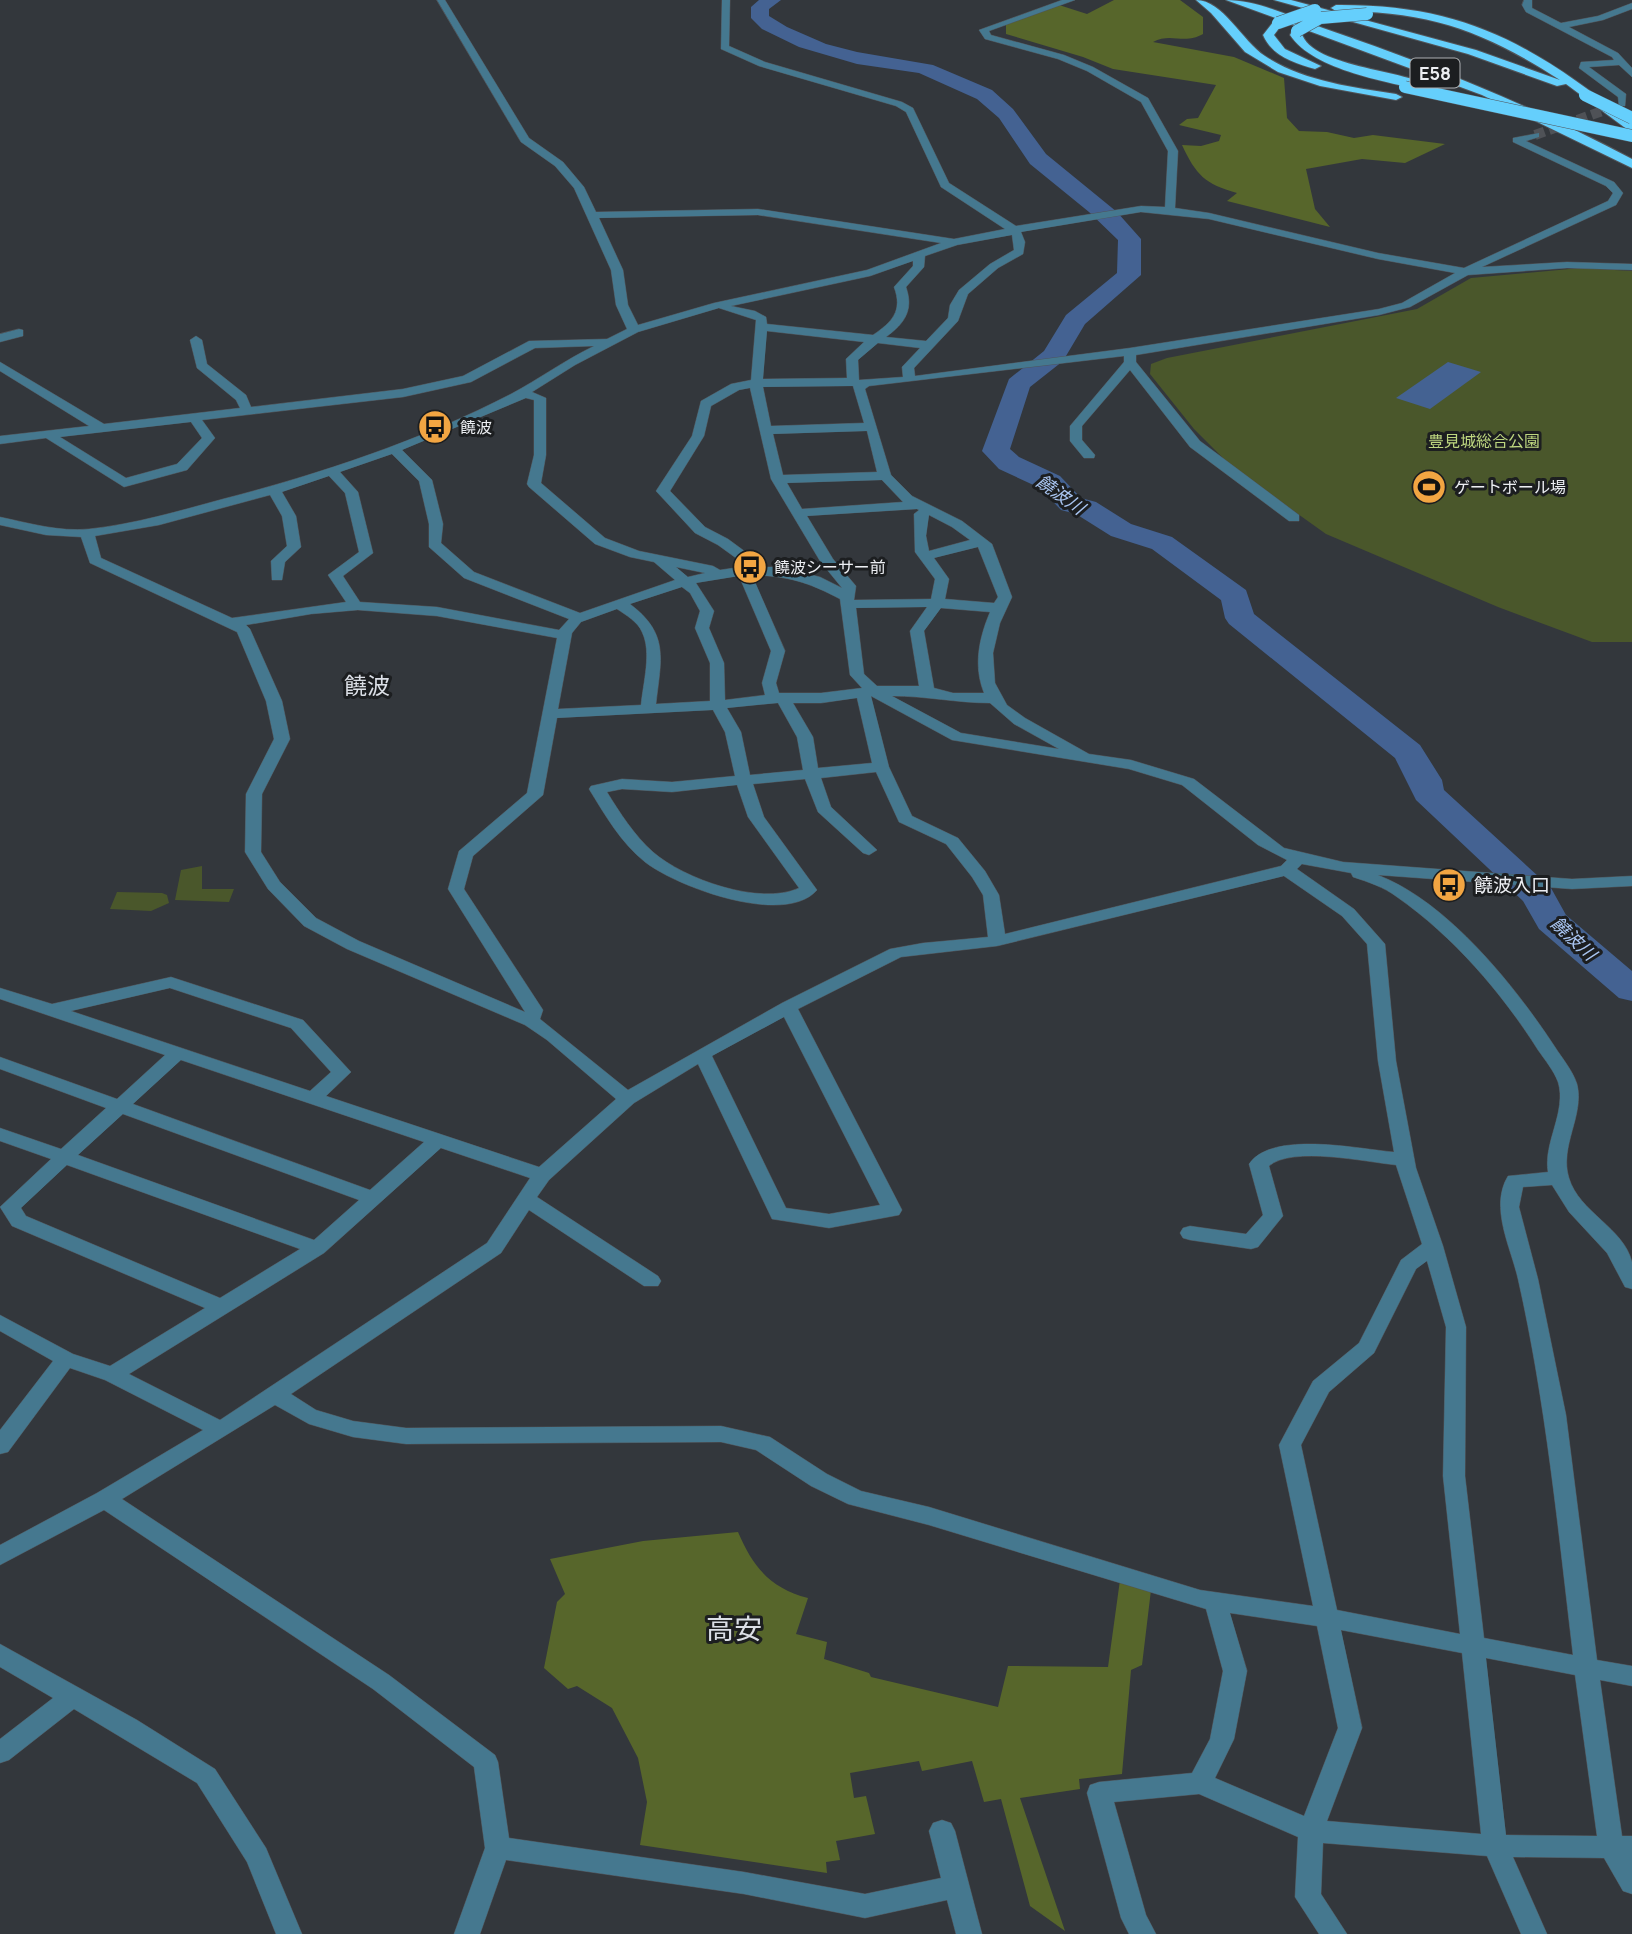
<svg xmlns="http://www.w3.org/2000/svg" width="1632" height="1934" viewBox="0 0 1632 1934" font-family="Manrope,'Noto Sans JP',sans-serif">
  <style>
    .green { fill: #4a572b }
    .forest { fill: #57662b }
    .water { fill: #446292 }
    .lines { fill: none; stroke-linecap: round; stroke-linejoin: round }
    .river { fill: #446292; fill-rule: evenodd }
    .minor-tunnel { stroke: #4f5257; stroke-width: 10; stroke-dasharray: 10 5; stroke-linecap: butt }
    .minor-casing { stroke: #515459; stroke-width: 1 }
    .highway-casing { stroke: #515459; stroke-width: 2 }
    .minor { fill: #45788f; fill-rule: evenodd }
    .highway { fill: #65cffc; fill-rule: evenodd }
    .highway-bridge-casing { stroke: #515459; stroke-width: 13; stroke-linecap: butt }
    .highway-bridge { stroke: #65cffc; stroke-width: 12 }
    .labels { text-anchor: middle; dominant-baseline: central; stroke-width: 6; stroke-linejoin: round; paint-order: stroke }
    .far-poi-label { font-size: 16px; fill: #eceef2; stroke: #1c1e20; text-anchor: start }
    .far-park-label { font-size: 16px; fill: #bdd67f; stroke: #1c1e20 }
    .shield { fill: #1c1e20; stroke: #aeb0b3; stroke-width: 2 }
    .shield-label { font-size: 18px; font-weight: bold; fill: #eceef2 }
    .far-water-label { font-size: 18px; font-style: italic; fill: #a9c5f1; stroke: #1c1e20 }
    .poi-label { font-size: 19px; fill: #eceef2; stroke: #1c1e20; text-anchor: start }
    .quarter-label { font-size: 23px; fill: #dbdfe6; stroke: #1c1e20 }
    .near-quarter-label { font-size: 28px; fill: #dbdfe6; stroke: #1c1e20 }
  </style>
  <rect width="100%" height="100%" fill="#33373c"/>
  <path class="green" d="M1580,268l52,3v371h-40l-94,-35 -172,-73 -94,-67 -38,-38 -44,-55 1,-10 16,-6 250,-49 54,-31z
    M202,866v23h32l-5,13 -54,-2 6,-30z
    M117,892l45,1 5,2 2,8 -18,8 -41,-2z"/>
  <path class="forest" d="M1114,0h66l23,17v17c-19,11 -32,-2 -50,8l81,15 50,21 3,40 12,13 28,1 27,6 19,-3 72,9 -40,19 -43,-4 -56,10 9,40 15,18 -103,-26 10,-8c-32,-9 -41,-18 -55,-48l19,1 18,-5 2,-6 -42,-10 8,-6 11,-1 18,-33 -103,-16 -30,-12 -77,-23v-10l53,-19 28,9z
    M738,1532c15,35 32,56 70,66l-12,36 31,8 -3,17 45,14 2,4 127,30 10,-41 100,1 12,-87 31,10 -9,75 -11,5 -9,104 -43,5 1,10 -60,9 45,133 -35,-25 -29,-107 -17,3 -12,-41 -50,10 -3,-10 -69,12 4,25 12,-2 9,38 -39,7 4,19 -14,2 1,11 -187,-28 7,-43 -9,-44 -26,-50 -35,-22 -9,3 -24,-21 13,-66 8,-8 -15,-35 93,-18z"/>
  <path class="water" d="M1448,362l33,10 -51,37 -34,-11z"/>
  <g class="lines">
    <path class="river" d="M759,0h22l-12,9v7l18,11 39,17 31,8 76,13 59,25 21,19 33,45 71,58 24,27v36l-56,49 -22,37 -33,26 -20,62 9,8 41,19 21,22 15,4 35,22 41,13 74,53 8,24 166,131 22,35 2,10 107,98 15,27 66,56v30l-13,-3 -80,-69 -16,-28 -107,-101 -21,-42 -166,-134 -4,-6 -4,-18 -69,-51 -41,-13 -35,-22 -15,-4 -21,-22 -41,-19 -17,-18 27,-72 35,-28 22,-36 51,-42 1,-33 -29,-28 -59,-48 -31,-46 -22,-19 -58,-26 -62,-9 -58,-17 -37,-18 -11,-11v-11z"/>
    <path class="minor-tunnel" d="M1535,135l87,-31"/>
    <g class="minor-casing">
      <path id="minor" d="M437,0h8l84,138 34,24 21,25 12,25 162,-3 196,30 51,-10 -64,-42 -35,-75 -10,-6 -137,-40 -38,-17 1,-49h8l-1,46 36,16 137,40 11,6 36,75 67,43 125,-20 24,1 3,-56 -27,-49 -54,-31 -29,-12 -73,-20 -6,-9 83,-30h13l-86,31 2,4 73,20 29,12 55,31 30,53 -3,57 34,5 169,40 86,15 144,-67 5,-8 -7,-7 -93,-44v-4l26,-5v4l-13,4 88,41 9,11 -7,12 -134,62 85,-5 65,2v6l-65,-2 -99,7 -58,32 -31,8 -243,40v7l64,79 99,74v6h-10l-99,-74 -60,-77 -48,56v14l13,15 -1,3h-10l-14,-17v-15l54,-64v-6l-255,30 -4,3 26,86 21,21 50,25 30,23 20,53 -12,26 -7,30 2,30 12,22 18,13 64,36 42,6 63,19 90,69 59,14 229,17 60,-3v10l-60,3 -194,-14c70,27 137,111 177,172 7,11 18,24 22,37 8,31 -18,62 -8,94 10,34 55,50 63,84 0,8 0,19 0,27l-7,-2 -18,-34 -38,-41 -17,-27 -29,2 -4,20 19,72 28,136 31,245 35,6v20l-32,-6 22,156h10v58l-9,-3 -19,-33 -91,-1 34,77h-26l-34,-78 -164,-13 -2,51 26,40h-28l-24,-37 3,-60 -99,-43 -85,8 32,113 10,19h-27l-8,-16 -34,-125 3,-8 9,-3 93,-9 18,-34 13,-68 -17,-62 -277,-84 -81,-21 -37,-18 -55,-36 -35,-8 -315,2 -53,-7 -44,-13 -34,-19 -153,94 267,176 106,80 3,7 11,76 235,34 121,22 76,-16 -12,-47 4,-8 9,-3 9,3 4,8 27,103h-26l-9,-34 -82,18 -121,-24 -238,-34 -26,74h-26l31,-86 -11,-81 -101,-78 -269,-179 -104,55v-20l97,-52 106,-63 -98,-50 -35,-12 -62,84 -8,2v-24l53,-69 -53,-30v-16l73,39 37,12 95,-58 -193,-82 -12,-19 51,-48 -51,-18v-13l61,21 45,-41 -106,-39v-12l117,42 48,-44 -165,-56v-11l52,16 119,-27 132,43 48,52 -25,24 213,71 77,-68 -69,-59 -22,-15 -178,-76 -43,-23 -36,-37 -23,-37 1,-58 28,-55 -8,-38 -29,-69 -147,-69 -9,-26 -35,-2 -46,-10v-8c29,6 59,15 89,12 46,-5 90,-18 134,-30 97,-25 199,-59 288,-105 28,-15 54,-34 83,-48l-59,2 -64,34 -68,15 -201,23 13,18 -28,32 -63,17 -78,-49 -46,6v-8l89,-10 -89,-55v-9l104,62 136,-16 -4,-8 -39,-32 -7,-28 6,-4 6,4 5,24 39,31 5,12 152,-18 60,-13 66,-35 78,-2 20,-10 -11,-24 -5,-35 -37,-82 -19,-22 -34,-24zM1141,212l68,7 169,40 77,14 -53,30 -23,6 -249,39 -215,28 -1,-8 44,-47 10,-27 30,-26 25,-14 2,-12 -4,-10zM758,215l183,28 -74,27 -153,33 -76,22 -10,-20 -5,-35 -24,-52zM1012,235l2,15 -24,14 -31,26 -9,15 -2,13 -22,23 -40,-4c19,-14 28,-27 20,-50l18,-20 1,-11 32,-11zM913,261v5l-19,21c9,24 -2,35 -21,48l-106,-11 -1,-7 -11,-6 -24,-5 139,-30zM719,308l37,12 -5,60 -20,4 -30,17 -9,35 -36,55 39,42 23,12 29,21 -27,4 -7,-4 -74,-15 -34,-13 -64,-55 5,-28v-57l-14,-6 43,-27 63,-33zM767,331l97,11 -18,17 1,19 -84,1zM878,343l42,5 -18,19 1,10 -44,3 -1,-20zM853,386l11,37 -93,3 -8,-39zM750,388l21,91 49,82 22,27 -22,-11 -39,-10h-15l-38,-28 -23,-12 -35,-36 34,-55 7,-30 28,-16zM526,398l8,2v55l-7,29 2,3 66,57 35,13 24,5 21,18 -95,33 -106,-41 -33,-29 2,-19 -11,-44 -30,-30zM191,422l11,16 -25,26 -51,14 -66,-41zM867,431l10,41 -94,3 -10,-41zM392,454l27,27 10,43v23l35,31 105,41 -10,11 -122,-23 -77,-5 -17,-26 30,-23 -15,-61 -18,-20zM329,476l16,17 14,59 -31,23 18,27 -114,16 -131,-60 -6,-22 64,-11 111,-30 12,21 5,30 -16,15 1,19h10l3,-18 16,-15 -5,-31 -14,-24zM882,480l21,22 -101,7 -15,-26zM917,509l2,1 -5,4 1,38 20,27 -4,20 -77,1 2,-14 -23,-27 -26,-43zM929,515l23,12 18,13 -41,11 -3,-15zM978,547l20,50 -4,6 -49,-4 4,-20 -15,-21zM676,567l29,6 -17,4zM752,575c36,1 56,7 88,24l10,76 12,13 -41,5h-42l-3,-10 9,-32zM739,576l32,75 -9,32 3,12 -40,5 -1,-37 -15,-35 5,-17 -18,-28zM682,587l8,6 10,18 -5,17 15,35v38l-54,3c5,-45 14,-70 -26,-100zM927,607l-17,24 9,55h-42l-13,-12 -8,-66zM941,608l49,4c-11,26 -17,54 -6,81h-31l-19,-5 -10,-57zM617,609c9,6 21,13 25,23 10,20 1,51 -1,73l-83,4 14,-76 9,-11zM358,610l79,6 120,22 -30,155 -68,58 -11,38 77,123 -166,-71 -43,-23 -36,-36 -19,-30 1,-58 28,-55 -8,-38 -32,-72 -4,-4 65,-11zM871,696l81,44 177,29 53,16 76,60 29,15 -6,6 -276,68 -6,-39 -14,-24 -27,-33 -46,-22 -23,-49zM892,696c34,0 65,7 98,7l24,21 45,25 -98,-16zM857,698l15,65 -54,5 -5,-31 -20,-34h28zM778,703l19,34 6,33 -53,5 -9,-43 -14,-24zM713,710l12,22 10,44 -63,6 -50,-3 -31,7 -2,3c16,26 32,54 56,73 32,25 140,65 172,28l-53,-73 -11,-33 52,-5 13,33 45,41 6,2 8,-5 -46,-43 -10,-29 55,-6 23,50 47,22 26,33 11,18 5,42 -65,6 -33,6 -108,54 -154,87 -88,-71 3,-9 -79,-121 9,-33 70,-61 14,-77zM737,785l11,32 51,71c-39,18 -115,-9 -146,-36 -19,-17 -33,-39 -46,-60l15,-3 50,3zM1302,864l49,9 2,4c15,5 31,10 44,20 56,39 105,96 141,153 7,10 16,21 20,32 9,30 -15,60 -10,90l-40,4c-19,31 3,72 10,103 28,124 40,250 55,376l-89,-17 -19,-162 1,-149 -23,-81 -27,-78 -20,-107 -11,-117 -31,-35 -57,-40zM1284,876l58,40 25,28 11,117 16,91c-36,-3 -122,-22 -145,12l14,51 -17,19 -56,-8 -7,2 -3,5 3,5 7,2 61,9 7,-2 25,-31 -14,-50c23,-20 97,-4 127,-1l26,79 -21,16 -42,83 -46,38 -34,64 34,161 -113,-16 -271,-83 -68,-16 -34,-17 -57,-37 -49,-11 -315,2 -53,-7 -37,-11 -25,-16 210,-141 28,-43 115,76h14l3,-5 -3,-5 -121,-79 12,-17 85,-77 64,-39 74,155 57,9 70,-13 3,-5 -104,-201 103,-52 96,-11zM170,988l121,40 40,44 -21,19 -239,-80zM784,1017l96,188 -51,9 -43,-6 -74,-152zM181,1060l243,82 -54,48 -237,-86zM123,1114l236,86 -45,40 -236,-85zM441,1148l89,30 -43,65 -267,177 -91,-46 195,-121zM67,1165l233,84 -80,49 -194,-82 -5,-8zM1427,1261l19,66 -3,149 17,158 -123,-24 -36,-165 28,-53 45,-39 42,-84zM1230,1613l87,13 21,102 -34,88 -89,-38 19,-39 13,-68zM1341,1630l121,23 19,181 -154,-13 35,-93zM1486,1658l89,17 22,161 -91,-1z
        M1524,0h8v8l29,15 37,-7 34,-13v6l-29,11 -34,7 49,26 14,15v9l-13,-12 -30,2 37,27 -1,12h-6l-1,-9 -39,-29 2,-6 33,-2 -2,-3 -86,-45 -4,-7z
        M19,329l4,1v6l-23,6v-8z
        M0,1644l137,76 78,49 51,79 36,86h-26l-29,-72 -50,-79 -123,-74 -65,51 -9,3v-24l53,-41 -53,-31z"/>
    </g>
    <g class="highway-casing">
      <path id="highway" d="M1196,0c27,0 46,41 69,56 38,25 87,31 131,38l6,3 -6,3 -76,-14 -42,-14 -33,-20 -34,-39z
        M1226,0c32,0 66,17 97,28 106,36 210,78 309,131v9l-150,-73 -200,-74 1,2 -9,12 11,14 36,17 -6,3c-21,-6 -43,-13 -52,-34l11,-14 7,-1z
        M1274,0h17l185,50 84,30c-78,-50 -131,-69 -224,-69l-5,-3 5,-3c130,-1 197,40 296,118v10l-66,-49 -9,2 -89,-32z
        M1293,29h8c3,39 108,40 135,60l-6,3c-41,-10 -116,-21 -140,-57z"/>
    </g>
    <use href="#minor" class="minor"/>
    <use href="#highway" class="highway"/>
    <g class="highway-bridge-casing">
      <path id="highway-bridge" d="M1278,23l37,-13
        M1297,31l23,-13 47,-4
        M1405,87l227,49
        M1585,95l47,23"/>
    </g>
    <use href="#highway-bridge" class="highway-bridge"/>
  </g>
  <defs>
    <g id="bus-disc" transform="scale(1.75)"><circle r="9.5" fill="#f2a542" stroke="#1c1e20"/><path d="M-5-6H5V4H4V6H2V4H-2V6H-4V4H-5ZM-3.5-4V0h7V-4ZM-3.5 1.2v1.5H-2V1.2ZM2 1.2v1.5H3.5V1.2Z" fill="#111"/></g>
    <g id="stadium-disc" transform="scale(1.75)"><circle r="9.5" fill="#f2a542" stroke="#1c1e20"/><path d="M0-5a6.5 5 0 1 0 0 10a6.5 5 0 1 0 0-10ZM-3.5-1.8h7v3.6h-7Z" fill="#111"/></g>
  </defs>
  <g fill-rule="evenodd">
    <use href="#bus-disc" x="435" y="427"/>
    <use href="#stadium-disc" x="1429" y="487"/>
    <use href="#bus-disc" x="750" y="567"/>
    <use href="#bus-disc" x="1449" y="885"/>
  </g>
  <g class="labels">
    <g class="far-poi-label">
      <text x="460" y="427">饒波</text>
      <text x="1454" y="487">ゲートボール場</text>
      <text x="774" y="567">饒波シーサー前</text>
    </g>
    <g class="far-park-label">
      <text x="1484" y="441">豊見城総合公園</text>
    </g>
    <rect class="shield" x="1410.5" y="58.5" width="49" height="29" rx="5"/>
    <g class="shield-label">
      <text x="1435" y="73">E58</text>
    </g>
    <g class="far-water-label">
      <text transform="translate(1061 494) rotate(35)">饒波川</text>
      <text transform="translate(1574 938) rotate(43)">饒波川</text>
    </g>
    <g class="poi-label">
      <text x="1474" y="885">饒波入口</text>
    </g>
    <g class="quarter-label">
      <text x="367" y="685">饒波</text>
    </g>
    <g class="near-quarter-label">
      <text x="734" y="1628">高安</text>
    </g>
  </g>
</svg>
